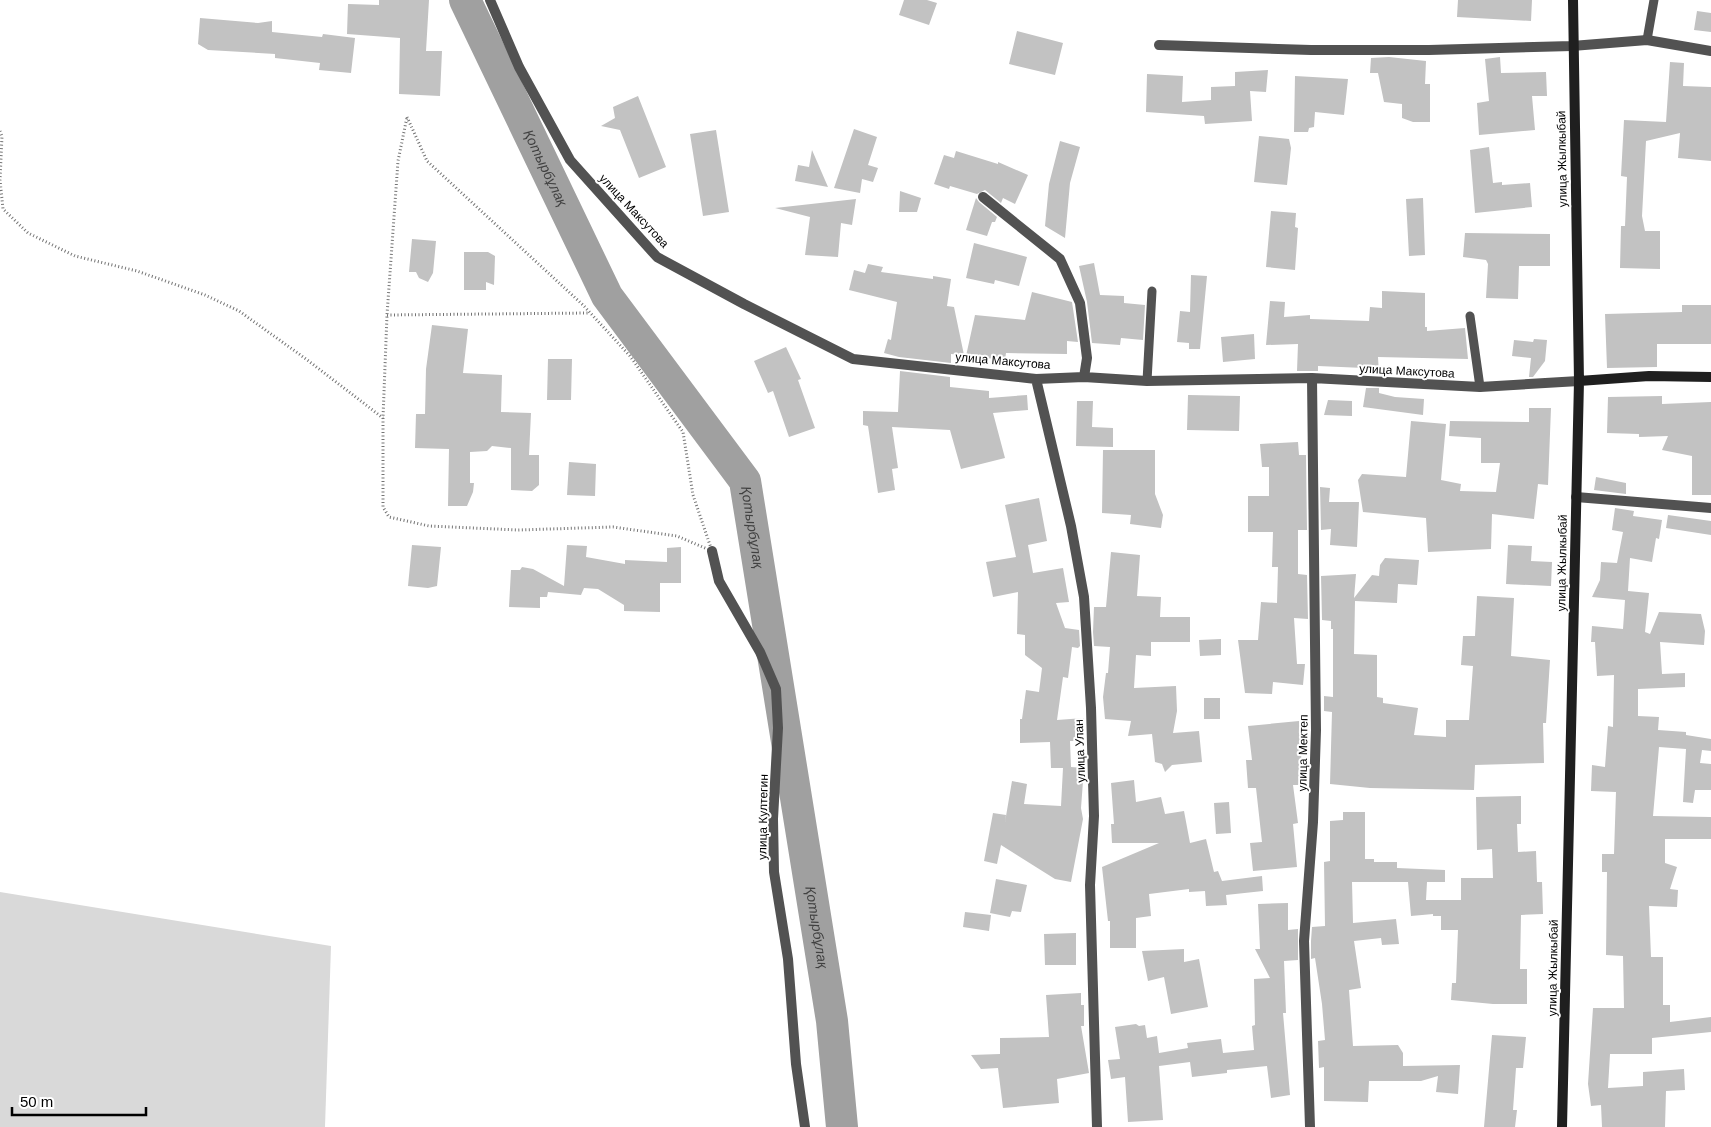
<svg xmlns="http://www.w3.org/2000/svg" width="1711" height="1127" viewBox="0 0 1711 1127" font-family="Arial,sans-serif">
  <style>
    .green { fill: #d9d9d9 }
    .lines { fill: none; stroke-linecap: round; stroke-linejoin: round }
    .river { stroke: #a0a0a0; stroke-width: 32 }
    .building { fill: #c2c2c2 }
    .path { stroke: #747474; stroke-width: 3; stroke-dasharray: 1 2.5; stroke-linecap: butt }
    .lane { stroke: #525252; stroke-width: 9 }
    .street { stroke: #525252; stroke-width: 10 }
    .secondary { stroke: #1f1f1f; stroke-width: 10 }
    .labels { text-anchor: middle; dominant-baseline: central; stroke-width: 4; stroke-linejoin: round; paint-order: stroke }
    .street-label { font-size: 12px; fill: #000; stroke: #fff }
    .water-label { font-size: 14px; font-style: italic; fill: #414141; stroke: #fff }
  </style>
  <rect width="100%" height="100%" fill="#fff"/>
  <path class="green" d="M0,892l331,54 -6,181h-325z"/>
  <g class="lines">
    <path class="river" id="s1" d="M465,0l142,296 138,185 87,540 10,106"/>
  </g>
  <path class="building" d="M379,0h50l-3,51h16l-2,45 -41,-2 1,-56 -53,-4 1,-30 31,1z
    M904,0h23l10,3 -8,22 -30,-10z
    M1458,0h74l-1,21 -74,-4z
    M1697,11l14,2v19l-17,-2z
    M200,18l58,5 14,-2v11l50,5 1,-3 32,4 -4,35 -32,-3 1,-7 -45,-5v-4l-67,-4 -10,-6z
    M1017,31l46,12 -8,32 -46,-11z
    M1389,57l37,4 -1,23h5v38h-17l-11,-4v-14l-18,-2 -6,-29h-8l1,-15z
    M1500,57l1,16 45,-1 1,24h-15l3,34 -56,5 -2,-32 12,-2 -4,-42z
    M1670,62l14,1 -1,23 28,1v74l-33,-3 2,-25 -34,8 -4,75 3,15h15v38l-40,-1 1,-42h4l2,-49 -6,-1 3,-56 42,2z
    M1268,70l-2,22 -16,-1 2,30 -47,3 -1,-8 -58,-4 1,-38 36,2 -1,26 29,-2v-13l24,-1v-14z
    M1295,76l53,3 -4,36 -29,-3 -1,15 -5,1 -1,4h-14z
    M638,96l28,71 -27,11 -19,-48 -19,-4 14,-8 -2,-11z
    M854,129l23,8 -9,28 10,3 -5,14 -11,-3 -2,14 -26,-5z
    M716,130l13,82 -26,4 -13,-82z
    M1259,136l30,3 2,9 -4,37 -33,-3z
    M1060,141l20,6 -10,36 -5,55 -20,-12 4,-42z
    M1489,147l4,36 9,-1v3l28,-2 2,24 -57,6 -5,-63z
    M812,150l16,37 -33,-6 3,-16 11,2z
    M956,151l42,13v-2l30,13 -13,29 -12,-6 -2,5 -16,-13 -8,4 -27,-8 -1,3 -15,-5 10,-29 10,3z
    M900,191l21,7 -4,14h-18z
    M976,198l3,4 18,15 -2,5h-3l-5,14 -21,-6z
    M1423,198l2,57 -16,1 -3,-57z
    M856,199l-4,26 -11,-2 -3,34 -33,-2 5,-38 -35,-9z
    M1271,211l25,2 -1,14 3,1 -3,42 -29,-3z
    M1465,233l85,1v32h-31l-1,33 -32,-1 2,-34 -2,-4 -23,-3z
    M412,239l24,2 -3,32 -5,9 -9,-4 -3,-6h-7z
    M974,243l53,14 -8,29 -24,-6 -1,4 -28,-6z
    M464,252h24l7,4 -1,29 -8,-3v8h-22z
    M1094,263l6,32 24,1v7l21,2 -2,35 -22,-2 -1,7 -28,-2 -5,-41 -8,-36z
    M868,264l15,3 -2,5 52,7v-3l18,3 -4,27 7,1 10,48 -13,-1v9l-52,-6 -15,-4 4,-14 3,1 6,-38 -48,-12 5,-20 11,3z
    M1191,275l16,1 -7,73h-11v-6l-12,-1 3,-31 10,1z
    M1382,291l43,2v34h2v4l38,-3 3,31 -90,-2 1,18 -15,-3v-4l-46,-2v5h-21l1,-27 -32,1 4,-44 15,1 -1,15 26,-2v4l59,2 1,-14 12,1z
    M1032,292l40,10 6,40 -11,-1v13l-61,-1 -1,7 -39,-4 9,-41 50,5z
    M1682,305h29v39h-54v23l-50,1 -2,-54 77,-2z
    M432,325l36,4 -5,44 39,2 -1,37 30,1 -2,42h10v30l-7,6 -21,-1v-42l-19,-2 -5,5 -17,1v31h4l-1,9 -6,14h-19l1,-57 -34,-1 1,-34h9l1,-45z
    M1254,334l1,25 -32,3 -2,-25z
    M1534,339l13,1 -2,21 -12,16h-4l2,-19 -19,-2 2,-16 19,2z
    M786,347l15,32 -3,1 17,48 -26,9 -16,-46 -5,2 -14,-32z
    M548,359h24l-1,41h-24z
    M900,371l50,6v10l39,4v7l38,-3 1,15 -35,3 12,45 -44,11 -11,-39 -58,-3 6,41 -6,1 3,21 -17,3 -10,-67 -5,-1v-14l35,1z
    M1366,388h13v5l16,4 29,2 -1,16 -60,-8z
    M1188,395l52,1 -1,35 -52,-1z
    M1662,396v8l49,-2v93h-19v-39l-30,-6 6,-14 -29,1v-3l-32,-1 1,-36z
    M1328,400l24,1v15l-28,-1z
    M1077,401h16l-1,26 21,1v19l-37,-1z
    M1529,408h22l-3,77 -10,-1 -4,35 -42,-5 -1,35 -63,3 -2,-34 -63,-6 -5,-32 4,-6 44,3 5,-56 35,3 -5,56 20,4 -1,7 36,1 4,-29h-19v-25l-32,-2 1,-15 79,1z
    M1298,442l1,13h7v2l1,73h-9v44l9,1 1,44 -14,-1 3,46h8l-2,21 -30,-3 -1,12 -27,-1 -7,-53h20l3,-38 16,1 1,-36h-6l1,-35h-25v-36h21v-29h-7l-2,-23z
    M1103,450h52v44l8,21 -2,13 -31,-4 1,-9 -29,-2z
    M569,462l27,2 -1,32 -28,-1z
    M1596,477l30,6v11l-32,-4z
    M1320,487l10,1 -1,14h30l-2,45 -27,-2 1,-16 -10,1z
    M1039,498l8,43 -19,4 5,28 30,-5 6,34 -13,1 9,25 14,2 1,16 -2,2 -6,-1 -4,31 -5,-1 -6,43 27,-2v23h-14l1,26 13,1 -3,40 2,11 -12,63 -16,-3 -54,-34 -4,19 -13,-3 9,-48 13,2 -1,7 7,-41 15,3 -3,20 37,2 2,-38h-12l-1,-26 -30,1v-24h2l4,-29 13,2 3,-24 -17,-13v-20l-8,-1 1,-42 -25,5 -7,-35 30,-5 -11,-52z
    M1615,508l19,3 -1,5 29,4 -3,19 -3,-1 -4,24 -22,-4 -2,33 21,2 -4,39 5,2 9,-22 42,2 4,17 -1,14 -44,-3 2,32 23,-1v14l-47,2v27l21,1 -1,13 28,2v3l25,4v12l-9,-1 -2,13 11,1v26h-16l-2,13 -10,-1 3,-53 -27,-2 -6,69 58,1v22h-46v24l12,4 -7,22 8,1 -1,17 -28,-1 2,51h12v48h7v17l41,-5v15l-59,6v16h-42l-2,34 35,-2v-14l41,-3 1,21 -19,1 -1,36h-63l-1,-22 -10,1 -3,-22 5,-76h31l-1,-52 -17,-1 1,-83h-5v-18h12l2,-62 -25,-1 1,-26 13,2 3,-41 5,1 1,-52 -17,1 -2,-34h-4l1,-16 31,3 2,-29 -33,-3 8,-17 1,-18 16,1 6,-31 -11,-2z
    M1668,515l43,6v14l-45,-7z
    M412,545l29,2 -4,39 -9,2 -20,-2z
    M567,545l20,1 -1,11 39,7v-4l42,2v-14l14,-1v36h-21v29l-36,-1v-6l-26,-16 -14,-1 -3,7 -33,-3 -1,5h-7v11l-31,-1 2,-37h9l2,-3 11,2 31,17z
    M1508,545l24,1 -1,15 21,1 -1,24 -45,-2z
    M1111,552l29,3 -3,41 24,1 -1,20h30v25h-39v14l-15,-1 -2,33 42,-2 1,25 -4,22 26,-2 3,31 -30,3 -7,7 -3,-8 -7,-2 -3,-28 -24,2 3,-15 -26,-2 -2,-22 3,-24h2l2,-26 -16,-1 -1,-14 1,-25h12z
    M1385,558l34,2 -2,25 -19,-1 -1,19 -42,-2 -1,53 23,1v42l6,1v5l35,5 -4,27 32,2v-17h23l4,-54 -12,-1 2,-29h12l2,-40 37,2 -3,58 39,4 -4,63h-3l1,40 -69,2 -1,25 -104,-2 -40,-4 2,-72 -8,-1v-15l9,1v-68h-2v-8l-9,-1 -1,-44 35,-2 -2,24 18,-23 7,1 1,-11z
    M1221,639v16l-21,1 -1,-16z
    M1204,698h16v21h-16z
    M1299,721l4,64h-10l5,38 -5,1 4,43 -44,4 -3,-28 12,-1 -6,-54h-8l-2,-28h6l-4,-34z
    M1134,780l2,22 25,-5 4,17 19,-3 6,32 16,-4 8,33 4,-1 4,10 40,-5 1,15 -37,4 1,10 -21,1 -1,-15 -16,1v-3l-40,5 2,22 -15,2v30h-26v-27h-2l-6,-54 57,-24h-47l-1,-19h3l-3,-41z
    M1521,796v28h-4l1,28 18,-1 1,31h5l1,32 -22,1 -1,54h7v35h-34l-42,-4 1,-17h4l2,-53h-17v-14h-8v-2l-22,2 -3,-34h-56l1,41 43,-4 3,25 -17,1 -1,-7 -27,3 7,47 -12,2 4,56 45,-1 5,8v13l57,-1 -2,29 -22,-2 2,-16 -17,5h-52l-1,21 -44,-1v-34l-5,1 -1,-27 7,-1 -3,-36 -7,-46 -4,1v-18l1,-14 13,-1 -1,-64 6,-1v-40l13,-1v-8h22v47h9v3h23v6l48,2v12h-18l-1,18h35v-22h32l-1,-29 -15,1 -1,-53z
    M1229,802l2,31 -15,1 -2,-31z
    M996,879l31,6 -6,27 -9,-1 -2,6 -20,-4z
    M1288,903v27l10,-1v31l-14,1 2,52h-3l7,82 -19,3 -4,-32 -40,4v3l-35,4 -2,-15 -31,4 4,54 -35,2 -3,-45 -14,2 -3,-19 12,-1 -5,-32 21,-3 3,2 6,-1 2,13 10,-2 2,17 29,-5 -1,-5 34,-4 2,14 31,-3 -2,-24 3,-1 -1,-46 16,-1 -15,-29h5l-2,-45z
    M965,912l26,3 -2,16 -26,-4z
    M1076,933v32h-31l-1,-31z
    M1184,949v13l15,-3 9,48 -37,7 -7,-37 -16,4 -6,-30z
    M1081,993v12h3v21h-3l8,47 -32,6 2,24 -56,5 -5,-40 -17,1 -10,-14 29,-1v-16l49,-1 -3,-42z
    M1492,1035l34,2 -3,31h-7l-3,42h4l-2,17h-31z"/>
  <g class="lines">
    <path class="path" d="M407,117l20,44 156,144 47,51 53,76 10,63 19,56 -35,-15 -64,-9 -95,3 -89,-4 -40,-9 -6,-10v-89l4,-103 11,-154z
      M0,131l2,5 -2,44 3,29 25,24 47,23 62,15 68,24 34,16 67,48 77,59
      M387,315l202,-2"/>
    <path class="lane" d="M1647,40l7,-40
      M1470,316l10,71
      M1147,381l5,-90"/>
    <path class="street" d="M490,0l29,67 51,93 87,97 87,47 109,55 183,20 48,-2 63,4 165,-3 168,9 99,-6
      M1159,45l152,5h118l143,-4 75,-6 64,11
      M983,197l77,62 20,44 7,55 -3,19
      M1036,379l35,147 13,71 7,111 3,108 -4,69 7,242
      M1576,497l135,11
      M712,551l7,30 41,71 16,37 2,39 -5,91 1,53 14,87 8,105 9,63
      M1310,1127l-6,-186 9,-119 3,-92 -4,-352"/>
    <path class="secondary" d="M1579,381l70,-5 62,1
      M1562,1127l17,-746 -6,-381"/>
  </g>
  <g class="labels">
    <g class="street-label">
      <text transform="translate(1562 159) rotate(-91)">улица Жылкыбай</text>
      <text transform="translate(634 211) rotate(47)">улица Максутова</text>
      <text transform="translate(1003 361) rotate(5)">улица Максутова</text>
      <text transform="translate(1407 371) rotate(3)">улица Максутова</text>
      <text transform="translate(1562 563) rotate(-89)">улица Жылкыбай</text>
      <text transform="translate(1080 751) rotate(-92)">улица Улан</text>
      <text transform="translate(1303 753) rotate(-89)">улица Мектеп</text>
      <text transform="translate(763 817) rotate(-89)">улица Култегин</text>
      <text transform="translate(1553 968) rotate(-89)">улица Жылкыбай</text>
    </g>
    <g class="water-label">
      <text stroke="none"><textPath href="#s1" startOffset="186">Қотырбұлақ</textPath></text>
      <text stroke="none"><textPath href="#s1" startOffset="606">Қотырбұлақ</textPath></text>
      <text stroke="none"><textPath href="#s1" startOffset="1011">Қотырбұлақ</textPath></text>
    </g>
  </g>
  <path d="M12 1107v8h134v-8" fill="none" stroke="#000000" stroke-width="2.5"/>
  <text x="20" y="1107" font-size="15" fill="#000000" stroke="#ffffff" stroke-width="4" paint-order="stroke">50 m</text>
</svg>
